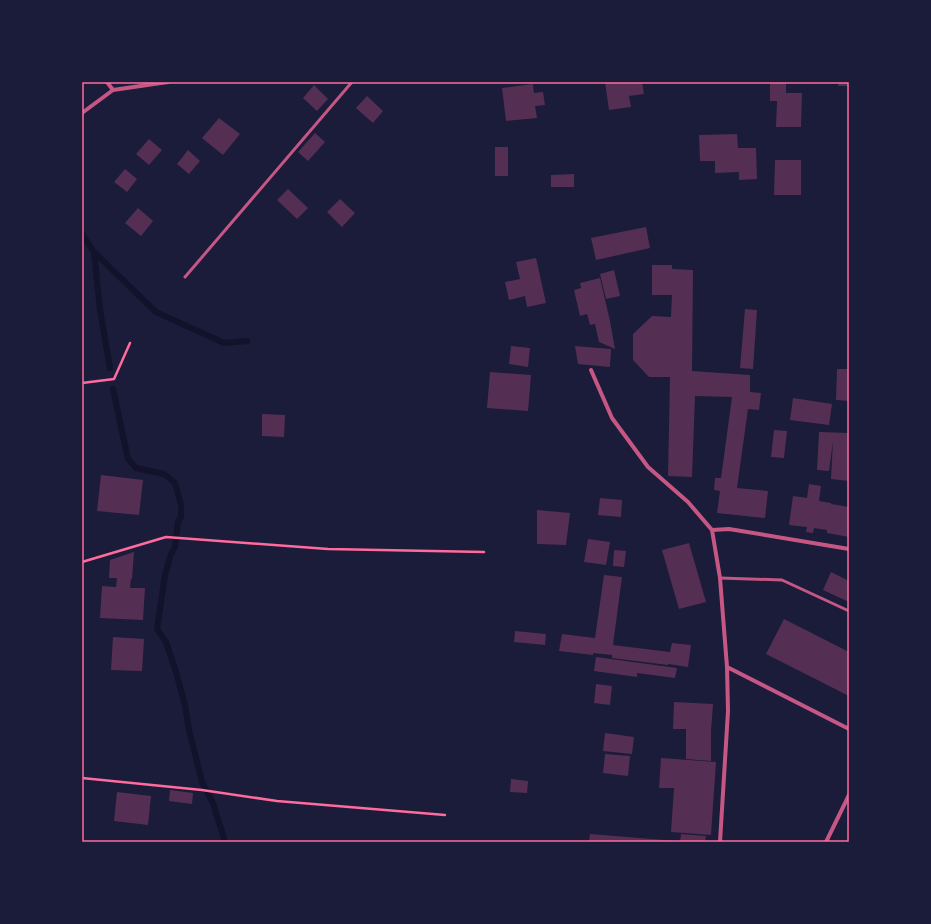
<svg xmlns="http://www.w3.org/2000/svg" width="931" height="924" viewBox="0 0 931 924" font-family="Mulish,sans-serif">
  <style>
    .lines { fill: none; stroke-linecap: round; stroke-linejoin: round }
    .stream { stroke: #12122b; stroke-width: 6 }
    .building { fill: #542f53 }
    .path { stroke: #ff6b9d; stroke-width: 2.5 }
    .service { stroke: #c65784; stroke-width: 3 }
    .minor { stroke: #c65784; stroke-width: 4 }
    .neatline { fill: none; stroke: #ff6b9d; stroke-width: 1.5 }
  </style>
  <rect width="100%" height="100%" fill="#1b1b3a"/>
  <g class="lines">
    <path class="stream" d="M82,234l12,18 6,58 10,58
      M94,252l62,60 68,31 23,-2
      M113,389l15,70 8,9 28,6 11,9 6,22v12l-3,5 -3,25 -4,7 -6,21 -8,54 9,13 10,30 9,33 4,25 13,52 11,21 12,39"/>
  </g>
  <path class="building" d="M605,82h37l2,12 -15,2 2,11 -22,3z
    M770,82h16v11h16l-1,34h-25l1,-26h-7z
    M839,82h10v4h-11z
    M533,84l1,9 9,-1 2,13 -10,1 2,12 -31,3 -4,-33z
    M314,85l14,14 -11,12 -14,-13z
    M367,96l16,15 -10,12 -17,-15z
    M219,118l21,16 -17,21 -21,-17z
    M315,133l10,9 -17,19 -10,-9z
    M737,134l1,14h18l1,31 -18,1v-8l-24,1v-12h-15l-1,-26z
    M149,139l13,11 -13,15 -13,-11z
    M495,147h13v29h-13z
    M188,150l12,11 -11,13 -12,-10z
    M775,160h26v35h-27z
    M125,169l12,10 -10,13 -13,-10z
    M574,174v13h-23v-12z
    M288,189l20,19 -11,11 -20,-19z
    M340,199l15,14 -13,14 -15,-15z
    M138,208l15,13 -12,15 -16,-13z
    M646,227l4,21 -54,12 -5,-22z
    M536,258l10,45 -19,4 -2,-11 -16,4 -4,-18 15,-3 -4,-17z
    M652,265h20v17v-13l21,1 -1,101 58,4v17l11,1 -2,17 -11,-1 -11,79 31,3 -3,27 -48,-5 3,-22 -6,-1 1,-12h6l11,-81 -37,-1 -3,81 -24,-1 2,-99h-21l-16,-17v-26l19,-18 19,1 1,-22h-20z
    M614,270l6,26 -14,3 -6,-25z
    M600,278l10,43 5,28 -16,-7 -4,-18 -5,1 -3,-11 -7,2 -6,-26 7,-2 -1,-5z
    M745,309l12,1 -4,59 -13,-1z
    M511,346l19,2 -2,19 -19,-3z
    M575,346l36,3 -1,18 -32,-3z
    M837,369h12v32l-13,-1z
    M490,372l41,3 -3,36 -41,-3z
    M793,398l39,6 -3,21 -39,-5z
    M262,414l23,1 -1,22 -22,-1z
    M774,430l13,1 -3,27 -13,-1z
    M819,432l30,1v48l-18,-2 2,-38 -4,30 -12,-1z
    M101,475l42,5 -4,35 -42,-4z
    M809,484l12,2 -2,15 12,2 -1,9 1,-8 18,3v30l-22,-4v-3l-13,-2 -1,5 -7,-1 1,-5 -18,-2 4,-29 14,2z
    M600,498l22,2 -1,17 -23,-2z
    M537,510l33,3 -4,32 -29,-1z
    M588,539l22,3 -4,23 -22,-3z
    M689,543l17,59 -27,7 -17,-59z
    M614,550l12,1 -2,16 -11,-1z
    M134,552l-2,27h-1l-1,9h15l-2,32 -43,-2 2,-32 14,1 1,-9h-8l1,-18z
    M831,572l18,9v21l-26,-12z
    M604,575l18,2 -9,68 57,7 2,-9 19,2 -3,22 -20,-3v1l-56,-7v-3l-19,-2v2l-34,-4 3,-17 33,4z
    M784,619l65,33v44l-83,-42z
    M515,631l31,3 -1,11 -31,-3z
    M113,637l31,2 -2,32 -31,-1z
    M596,657l81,11 -2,10 -38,-5v4l-43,-6z
    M596,684l16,2 -2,19 -16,-2z
    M674,702l39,2 -2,27v30l-25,-2v-30h-13z
    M605,733l29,4 -2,17 -29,-3z
    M605,754l25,2 -2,20 -25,-3z
    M661,758l55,4 -5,73 -40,-3 3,-44h-15z
    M511,779l17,2 -1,12 -17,-1z
    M170,790l23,3 -1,11 -23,-3z
    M117,792l34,4 -3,29 -34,-4z
    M590,834l87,7v1h-88z
    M681,834l25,2 -1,6h-25z"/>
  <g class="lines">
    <path class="path" d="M82,383l32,-4 16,-36
      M82,562l84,-25 162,12 156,3
      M82,778l120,12 75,11 168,14"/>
    <path class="service" d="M185,277l167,-195
      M720,578l62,2 67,31"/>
    <path class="minor" d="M107,82l6,8
      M82,113l31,-23 55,-8
      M591,370l21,48 36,49 40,35 24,28 8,48 7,89 1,44 -8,131
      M712,530l17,-1 120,20
      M727,667l122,62
      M826,842l23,-47"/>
  </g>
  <rect width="931" height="924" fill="none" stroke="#1b1b3a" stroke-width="166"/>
  <rect x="83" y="83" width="765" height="758" class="neatline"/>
</svg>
